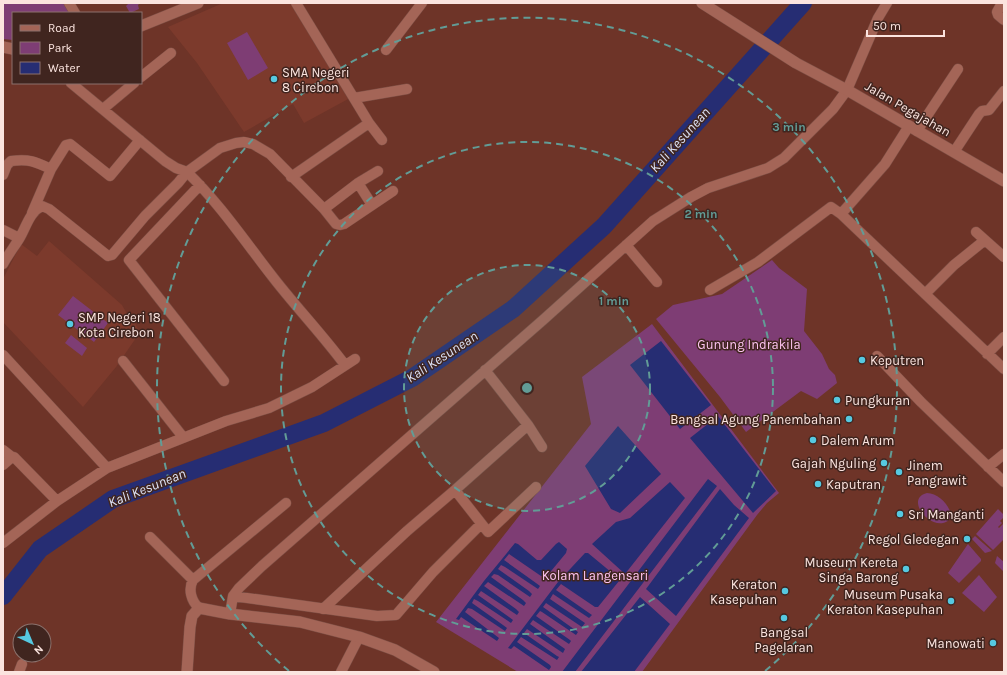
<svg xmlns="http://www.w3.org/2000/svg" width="1007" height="675" viewBox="0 0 1007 675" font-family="Karla,sans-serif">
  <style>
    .built { fill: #7c3a2c }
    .green { fill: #7e3d74 }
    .water { fill: #262d73 }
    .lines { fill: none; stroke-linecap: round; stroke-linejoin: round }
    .river { stroke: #262d73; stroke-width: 18 }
    .minor-casing { stroke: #7c4e44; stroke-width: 11 }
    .tertiary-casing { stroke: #7c4e44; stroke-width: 12 }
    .minor { stroke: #a46557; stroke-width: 10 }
    .tertiary { stroke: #a46557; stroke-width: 11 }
    .ring { fill: none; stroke: #629c96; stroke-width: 2; stroke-dasharray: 7 5 }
    .poi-dot { fill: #56c9e1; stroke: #40251f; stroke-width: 1.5 }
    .labels { text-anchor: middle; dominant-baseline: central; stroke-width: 3; stroke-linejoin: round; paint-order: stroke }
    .poi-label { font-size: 13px; fill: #fbe4df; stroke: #40251f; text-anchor: start }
    .street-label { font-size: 13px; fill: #fbe4df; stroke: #40251f }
    .park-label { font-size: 13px; fill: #fec4f2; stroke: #40251f }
    .water-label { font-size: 14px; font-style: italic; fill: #dbe1f6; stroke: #40251f }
    .centre { fill: #629c96; stroke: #40251f; stroke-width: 2 }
    .ring-label { font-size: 12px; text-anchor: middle; font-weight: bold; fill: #629c96; stroke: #40251f; stroke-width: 3; stroke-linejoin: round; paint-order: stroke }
  </style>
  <rect width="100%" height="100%" fill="#6e3428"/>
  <path class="built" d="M223,3h70l57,95 -46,25 -11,-19 -49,28 -47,-69 -29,-36z
    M49,241l73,64 5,9 7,7 5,10 -1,4 -22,32 -33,40 -80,-85v-43l18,-35 16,12z"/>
  <path class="green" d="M3,3h74l-8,6 3,4h-59v27l-10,-1z
    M129,3h11l-2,2 1,4 -9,4 -4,-7z
    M247,32l21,36 -20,12 -21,-37z
    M772,260l7,8 28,21 -3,42 18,23 7,15 6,6 2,8 -20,16 -16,-8 -55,41 -26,-35 -64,-78 17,-14 49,-11z
    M73,296l35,27 -14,19 -36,-27z
    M652,324l127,169 -12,10 -10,12 -115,157h-124l-82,-50 155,-198 -9,-47z
    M71,335l16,13 -5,8 -17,-13z
    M927,493c16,0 34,26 16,30 -17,3 -37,-25 -16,-30z
    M998,509l6,6v2l-4,4 2,2 -4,4 1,1 4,-4 1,1v14l-11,11 -17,-16z
    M975,536l17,15 -7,2 -13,-14z
    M968,544l13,15v2l-22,22 -11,-10z
    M997,556l7,6v10l-9,-9z
    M979,575l18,22 -13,15 -22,-19z"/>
  <path class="water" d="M661,341l50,64 -31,24 -50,-64z
    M718,416l58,75 -23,22 -63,-75z
    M618,426l43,48 -41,39 -9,-4 -26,-43z
    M708,479l9,7 -142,186h-13z
    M670,482l15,16 -60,76 -33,-30 24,-22 14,-4z
    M720,489l14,16 15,13 -73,98 -30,-27z
    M559,542l8,7 -1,4 -19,23h-6l-32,-22 -5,6 32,23 4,3 -2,3 -33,-22 -4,-2 -3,4 31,22 3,3 -2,3 -32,-22 -4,-1 -3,3 32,23 3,3 -2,3 -36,-24 -4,4 32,23 3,3 -2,3 -36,-24 -3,4 31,22 4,3 -2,3 -33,-22 -4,-2 -2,4 31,22 4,3 -2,3 -33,-22 -4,-1 -3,4 34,26 -2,3 -36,-24 -2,3 -3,-1 28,-38 31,-38 3,1 19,16h4l15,-16z
    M585,553h3l29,24 2,4 -21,26h-3l-34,-23 -5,6 36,25 -3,3 -36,-24 -3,5 35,24 -3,4 -36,-24 -3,4 35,25 -2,3 -34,-23 -2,-1 -4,5 34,24 1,1 -2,3 -36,-24 -3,4 35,25 -2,4 -36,-24 -3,4 33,23 2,1 -2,3 -36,-23 -4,5 33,23 1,2 -2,3 -35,-24 -3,3 -3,-1 50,-66z
    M640,597l30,27 -36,48h-53z"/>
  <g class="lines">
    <path class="river" d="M3,596l37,-47 73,-50 211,-76 88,-45 101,-69 91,-83 199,-223"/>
    <g class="minor-casing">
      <path id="minor" d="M69,3l6,10
        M296,3l73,120 13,17
        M1002,3l-5,9 1,3 6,5
        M386,50l36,-47
        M141,77l30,-24
        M71,83l94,78 11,7 11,4 33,-24 16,-5 8,-1 9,2 17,10 54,55 12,15 4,1 4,-1 49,-33
        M354,98l53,-9
        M103,109l31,-26
        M917,131l41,-62
        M954,152l25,-38 3,-3 7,-1 15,-19
        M3,175l4,-10 4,-4c18,-2 23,0 40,8
        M291,177l78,-54
        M358,183l14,22
        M200,185l-71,75 95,121
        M324,209l34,-26 20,-12
        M32,213l19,-44 15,-24 4,-1 40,32 30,-36
        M841,214l44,-50 24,-38
        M3,230l16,8
        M976,232l28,25
        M626,245l31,37
        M3,264c5,-9 11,-17 16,-25 7,-11 10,-27 23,-33l7,3 59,47 4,-1 33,-39 33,-33 9,-11c32,31 57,68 85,104 23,30 50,58 73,89
        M710,290l48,-28 73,-55 10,7 163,155
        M925,294l29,-29 31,-25
        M987,354l17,-17
        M3,355l104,113
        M877,356l44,46 83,80
        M123,361l60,76
        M485,370l43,55 14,22
        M3,450l9,7h2l43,44
        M3,465l9,-8
        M988,467l16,-13
        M455,490l33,42 48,-45
        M150,537l43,43
        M3,543l54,-42 50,-33 119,-47 43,-13 43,-21 43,-28
        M233,596l144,20 19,-1 37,-43 48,-48
        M199,608c-8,-7 -11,-19 -6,-28l93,-77
        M323,609l84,-78 48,-41 73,-65
        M230,614l3,-18 6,-8 23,-22 281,-246 110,-99 38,-24 17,-9 60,-20 16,-10 49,-49 14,-19 31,-72 9,-15
        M19,672l3,-8
        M341,672l18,-35"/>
    </g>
    <g class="tertiary-casing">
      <path id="tertiary" d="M702,3l94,60 51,27 157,91
        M141,26l57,-23
        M3,47l10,2
        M187,672l3,-45 2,-11 7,-8 31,6 70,8 59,15 36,13 39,22"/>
    </g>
    <use href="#minor" class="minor"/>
    <use href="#tertiary" class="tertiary"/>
  </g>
  <circle cx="527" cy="388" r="123" fill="#629c96" fill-opacity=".12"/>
  <g class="ring">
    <circle cx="527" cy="388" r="123"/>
    <circle cx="527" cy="388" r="246"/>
    <path d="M289 671A370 370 0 1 1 765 671"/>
  </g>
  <g class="poi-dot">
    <circle cx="274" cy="79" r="4"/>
    <circle cx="70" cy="324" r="4"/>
    <circle cx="862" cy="360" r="4"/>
    <circle cx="837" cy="400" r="4"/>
    <circle cx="849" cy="419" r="4"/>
    <circle cx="813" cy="440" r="4"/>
    <circle cx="884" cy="463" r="4"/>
    <circle cx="899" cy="472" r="4"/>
    <circle cx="818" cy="484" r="4"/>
    <circle cx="900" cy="514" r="4"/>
    <circle cx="967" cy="539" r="4"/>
    <circle cx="906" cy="569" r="4"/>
    <circle cx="785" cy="591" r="4"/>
    <circle cx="951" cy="601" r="4"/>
    <circle cx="784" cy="618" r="4"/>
    <circle cx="993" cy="643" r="4"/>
  </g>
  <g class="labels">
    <g class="poi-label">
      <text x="282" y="72">SMA Negeri<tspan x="282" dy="15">8 Cirebon</tspan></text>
      <text x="78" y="317">SMP Negeri 18<tspan x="78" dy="15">Kota Cirebon</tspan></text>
      <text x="870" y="360">Keputren</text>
      <text x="845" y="400">Pungkuran</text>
      <text x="841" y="419" text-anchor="end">Bangsal Agung Panembahan</text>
      <text x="821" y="440">Dalem Arum</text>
      <text x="876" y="463" text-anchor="end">Gajah Nguling</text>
      <text x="907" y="465">Jinem<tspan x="907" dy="15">Pangrawit</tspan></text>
      <text x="826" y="484">Kaputran</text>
      <text x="908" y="514">Sri Manganti</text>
      <text x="959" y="539" text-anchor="end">Regol Gledegan</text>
      <text x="898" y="562" text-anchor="end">Museum Kereta<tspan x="898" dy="15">Singa Barong</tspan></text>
      <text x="777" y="584" text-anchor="end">Keraton<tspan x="777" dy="15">Kasepuhan</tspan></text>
      <text x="943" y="594" text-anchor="end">Museum Pusaka<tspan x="943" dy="15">Keraton Kasepuhan</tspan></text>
      <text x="784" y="632" text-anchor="middle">Bangsal<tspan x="784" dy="15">Pagelaran</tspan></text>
      <text x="985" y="643" text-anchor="end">Manowati</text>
    </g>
    <g class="street-label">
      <text transform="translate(908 109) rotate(30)">Jalan Pegajahan</text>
    </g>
    <g class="park-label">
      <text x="749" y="344">Gunung Indrakila</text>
      <text x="595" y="575">Kolam Langensari</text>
    </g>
    <g class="water-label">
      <text transform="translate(680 140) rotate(-48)">Kali Kesunean</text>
      <text transform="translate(442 357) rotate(-33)">Kali Kesunean</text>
      <text transform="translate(147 488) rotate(-22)">Kali Kesunean</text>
    </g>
  </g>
  <circle cx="527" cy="388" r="6" class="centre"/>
  <g class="ring-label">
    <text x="789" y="131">3 min</text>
    <text x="701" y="218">2 min</text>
    <text x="614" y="305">1 min</text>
  </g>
  <rect width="1007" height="675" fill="none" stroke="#fbe4df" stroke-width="8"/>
  <rect x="12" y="12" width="130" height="72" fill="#40251f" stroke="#8b716c"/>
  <rect x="20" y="25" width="20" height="6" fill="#a46557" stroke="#8b716c"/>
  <text x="48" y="32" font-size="12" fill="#fbe4df">Road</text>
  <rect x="20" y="42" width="20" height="12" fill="#7e3d74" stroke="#8b716c"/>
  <text x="48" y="52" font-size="12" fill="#fbe4df">Park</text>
  <rect x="20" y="62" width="20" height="12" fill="#262d73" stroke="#8b716c"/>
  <text x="48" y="72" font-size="12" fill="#fbe4df">Water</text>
  <g transform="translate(32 643) rotate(136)"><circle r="19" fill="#40251f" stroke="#8b716c"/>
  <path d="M0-3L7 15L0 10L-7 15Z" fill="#56c9e1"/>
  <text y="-6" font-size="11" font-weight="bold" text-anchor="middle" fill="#fbe4df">N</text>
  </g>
  <path d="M867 30v6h77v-6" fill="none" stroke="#fbe4df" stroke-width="2"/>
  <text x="873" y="30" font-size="12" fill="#fbe4df" stroke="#40251f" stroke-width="3" paint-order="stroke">50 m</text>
</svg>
